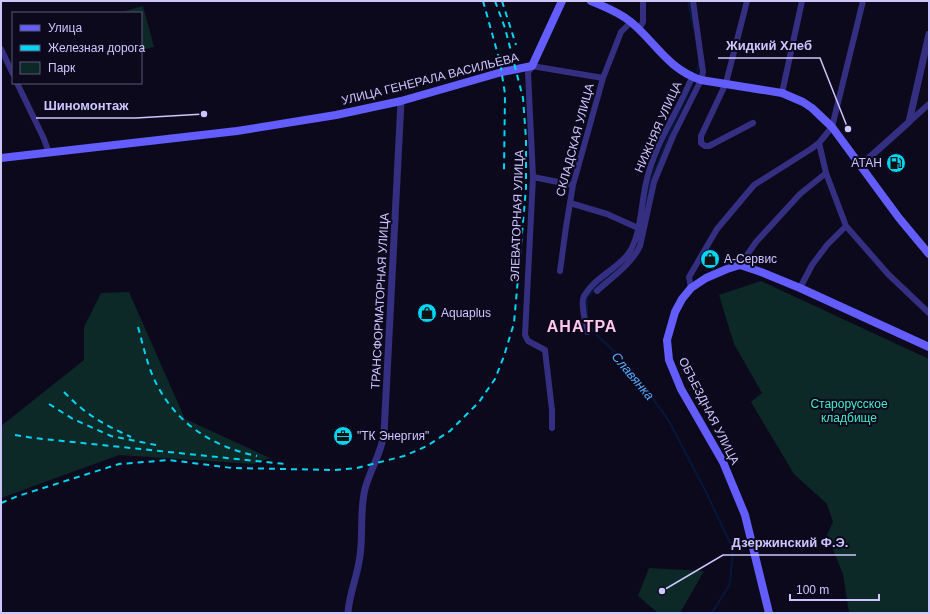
<svg xmlns="http://www.w3.org/2000/svg" width="930" height="614" viewBox="0 0 930 614" font-family="Arial,sans-serif">
  <style>
    .green { fill: #0c2827 }
    .lines { fill: none; stroke-linecap: round; stroke-linejoin: round }
    .stream { stroke: #04173c; stroke-width: 2 }
    .minor { stroke: #342f81; stroke-width: 6 }
    .tertiary { stroke: #342f81; stroke-width: 7 }
    .secondary { stroke: #635dff; stroke-width: 8 }
    .rail { stroke: #00d5f1; stroke-width: 2; stroke-dasharray: 6 5; stroke-linecap: butt }
    .labels { text-anchor: middle; dominant-baseline: central; stroke-width: 4; stroke-linejoin: round; paint-order: stroke }
    .street-label { font-size: 12px; fill: #cdc6ff; stroke: #0d091d }
    .poi-label { font-size: 12px; fill: #cdc6ff; stroke: #0d091d; text-anchor: start }
    .park-label { font-size: 12px; fill: #46eac4; stroke: #0d091d }
    .water-label { font-size: 13px; font-style: italic; fill: #54adff; stroke: #0d091d }
    .district-label { font-size: 16px; font-weight: bold; letter-spacing: 1px; fill: #ffc8ea; stroke: #0d091d }
    .leader { fill: none; stroke: #cdc6ff; stroke-width: 1.5 }
    .callout-dot { fill: #cdc6ff; stroke: #0d091d; stroke-width: 1.5 }
    .callout-label { font-size: 13px; text-anchor: middle; font-weight: bold; fill: #cdc6ff; stroke: #0d091d; stroke-width: 4; stroke-linejoin: round; paint-order: stroke }
  </style>
  <rect width="100%" height="100%" fill="#0d091d"/>
  <path class="green" d="M143,6l11,41 -13,3v-37h-23z
    M761,281l168,78v254h-80l-6,-39 -16,-39 6,-13 -6,-18 -33,-30 -43,-72 11,-9 -28,-49 -15,-49z
    M129,292l56,127 85,39 -16,6 -135,-9 -118,43v-72l83,-66v-33l17,-34z
    M649,568l55,3 -24,42h-22l-20,-17z"/>
  <g class="lines">
    <path class="stream" d="M688,1l6,29
      M697,73l2,-11
      M644,213l6,-31 21,-52 23,-49
      M617,269l-20,17 -10,12v19l6,14 38,37 38,53 36,69 28,59 -3,35 -18,29"/>
    <path class="minor" d="M747,1l-21,82 -25,53v7l4,3h4l44,-23
      M639,29l4,-7v-21
      M1,49l12,25
      M17,83l27,56 5,14
      M782,93l20,-92
      M909,122l20,-18
      M819,143l7,30 20,53 42,48 41,39
      M533,177l40,8
      M570,203l37,11 31,14
      M740,265l16,-23 44,-48 26,-21
      M560,271l6,-44 7,-42 30,-107 18,-46 10,-10
      M691,288l-2,-11 28,-48 37,-44 57,-36 8,-6 13,-16 31,-126
      M800,288l12,-23 15,-20 19,-19
      M597,291c15,-14 34,-26 43,-45l14,-64 19,-46 28,-56 2,-8 -10,-71
      M587,332c-1,-9 -7,-29 -3,-36 10,-18 33,-27 44,-42 13,-17 13,-50 18,-71 8,-38 32,-71 46,-106
      M552,428v-18l-7,-60 -17,-9 -3,-6 8,-158 -5,-104 4,-7 71,12"/>
    <path class="tertiary" d="M861,165l48,-43 20,-88
      M348,613c1,-18 8,-33 11,-51 5,-23 0,-49 6,-73 5,-19 16,-35 19,-55l17,-333"/>
    <path class="secondary" d="M591,1c14,6 28,11 40,21 25,21 37,47 70,58l81,13 21,9 9,6 20,19 67,91 30,36
      M1,158l236,-27 99,-16 65,-14 101,-29 30,-6 30,-65
      M769,613l-24,-98 -22,-53 -42,-73 -12,-29 -2,-20 8,-28 7,-13 9,-11 15,-10 21,-9 13,-4 21,7 39,16 129,59"/>
    <path class="rail" d="M483,1l17,61 5,32 -1,76
      M502,1l14,44
      M138,327c4,14 7,28 12,42 18,49 58,77 107,87
      M64,392c22,23 39,32 67,45
      M49,404l24,15 38,17 45,9
      M15,435l19,3 251,26
      M1,503l17,-7 101,-32 50,-4 63,8 103,2 22,-2 47,-12 23,-10 23,-15 29,-29 16,-23 9,-23 10,-33 12,-135v-49l-3,-41 -18,-70 -10,-27"/>
  </g>
  <defs>
    <g id="fuel-disc" transform="scale(1)"><circle r="9.5" fill="#00d5f1" stroke="#0d091d"/><path d="M-5.5-6h7V0h2V4h1.3V-2.5L3-4.5l.8-.8L6-3V5H2.5V1h-1V6h-7ZM-4.2-4.7v3.2H.2V-4.7Z" fill="#111"/></g>
    <g id="shop-disc" transform="scale(1)"><circle r="9.5" fill="#00d5f1" stroke="#0d091d"/><path d="M-5-2.5h2.3a2.7 3.5 0 0 1 5.4 0H5L5.5 6h-11ZM-1.5-2.5h3a1.5 2.3 0 0 0-3 0Z" fill="#111"/></g>
    <g id="office-disc" transform="scale(1)"><circle r="9.5" fill="#00d5f1" stroke="#0d091d"/><path d="M-6-3h4V-5.5h4V-3h4V5H-6ZM-1-4.5V-3h2v-1.5ZM-6 0V1H6V0Z" fill="#111"/></g>
  </defs>
  <g fill-rule="evenodd">
    <use href="#fuel-disc" x="896" y="163"/>
    <use href="#shop-disc" x="710" y="259"/>
    <use href="#shop-disc" x="427" y="313"/>
    <use href="#office-disc" x="343" y="436"/>
  </g>
  <g class="labels">
    <g class="street-label">
      <text transform="translate(430 79) rotate(-14)">УЛИЦА ГЕНЕРАЛА ВАСИЛЬЕВА</text>
      <text transform="translate(658 127) rotate(-66)">НИЖНЯЯ УЛИЦА</text>
      <text transform="translate(575 140) rotate(-75)">СКЛАДСКАЯ УЛИЦА</text>
      <text transform="translate(517 216) rotate(-88)">ЭЛЕВАТОРНАЯ УЛИЦА</text>
      <text transform="translate(380 301) rotate(-87)">ТРАНСФОРМАТОРНАЯ УЛИЦА</text>
      <text transform="translate(709 411) rotate(63)">ОБЪЕЗДНАЯ УЛИЦА</text>
    </g>
    <g class="poi-label">
      <text x="882" y="163" text-anchor="end">АТАН</text>
      <text x="724" y="259">А-Сервис</text>
      <text x="441" y="313">Aquaplus</text>
      <text x="357" y="436">"ТК Энергия"</text>
    </g>
    <g class="park-label">
      <text x="849" y="404">Старорусское<tspan x="849" dy="14">кладбище</tspan></text>
    </g>
    <g class="water-label">
      <text transform="translate(633 376) rotate(50)">Славянка</text>
    </g>
    <g class="district-label">
      <text x="582" y="326">АНАТРА</text>
    </g>
  </g>
  <path class="leader" d="M848 129L820 58H718M204 114L136 118H36M662 591L723 555H856"/>
  <g class="callout-dot">
    <circle cx="848" cy="129" r="4"/>
    <circle cx="204" cy="114" r="4"/>
    <circle cx="662" cy="591" r="4"/>
  </g>
  <g class="callout-label">
    <text x="769" y="50">Жидкий Хлеб</text>
    <text x="86" y="110">Шиномонтаж</text>
    <text x="790" y="547">Дзержинский Ф.Э.</text>
  </g>
  <rect width="930" height="614" fill="none" stroke="#cdc6ff" stroke-width="4"/>
  <rect x="12" y="12" width="130" height="72" fill="#0d091d" stroke="#5a5577"/>
  <rect x="20" y="25" width="20" height="6" fill="#635dff" stroke="#5a5577"/>
  <text x="48" y="32" font-size="12" fill="#cdc6ff">Улица</text>
  <rect x="20" y="45" width="20" height="6" fill="#00d5f1" stroke="#5a5577"/>
  <text x="48" y="52" font-size="12" fill="#cdc6ff">Железная дорога</text>
  <rect x="20" y="62" width="20" height="12" fill="#0c2827" stroke="#5a5577"/>
  <text x="48" y="72" font-size="12" fill="#cdc6ff">Парк</text>
  <path d="M790 594v6h89v-6" fill="none" stroke="#cdc6ff" stroke-width="2"/>
  <text x="796" y="594" font-size="12" fill="#cdc6ff" stroke="#0d091d" stroke-width="3" paint-order="stroke">100 m</text>
</svg>
